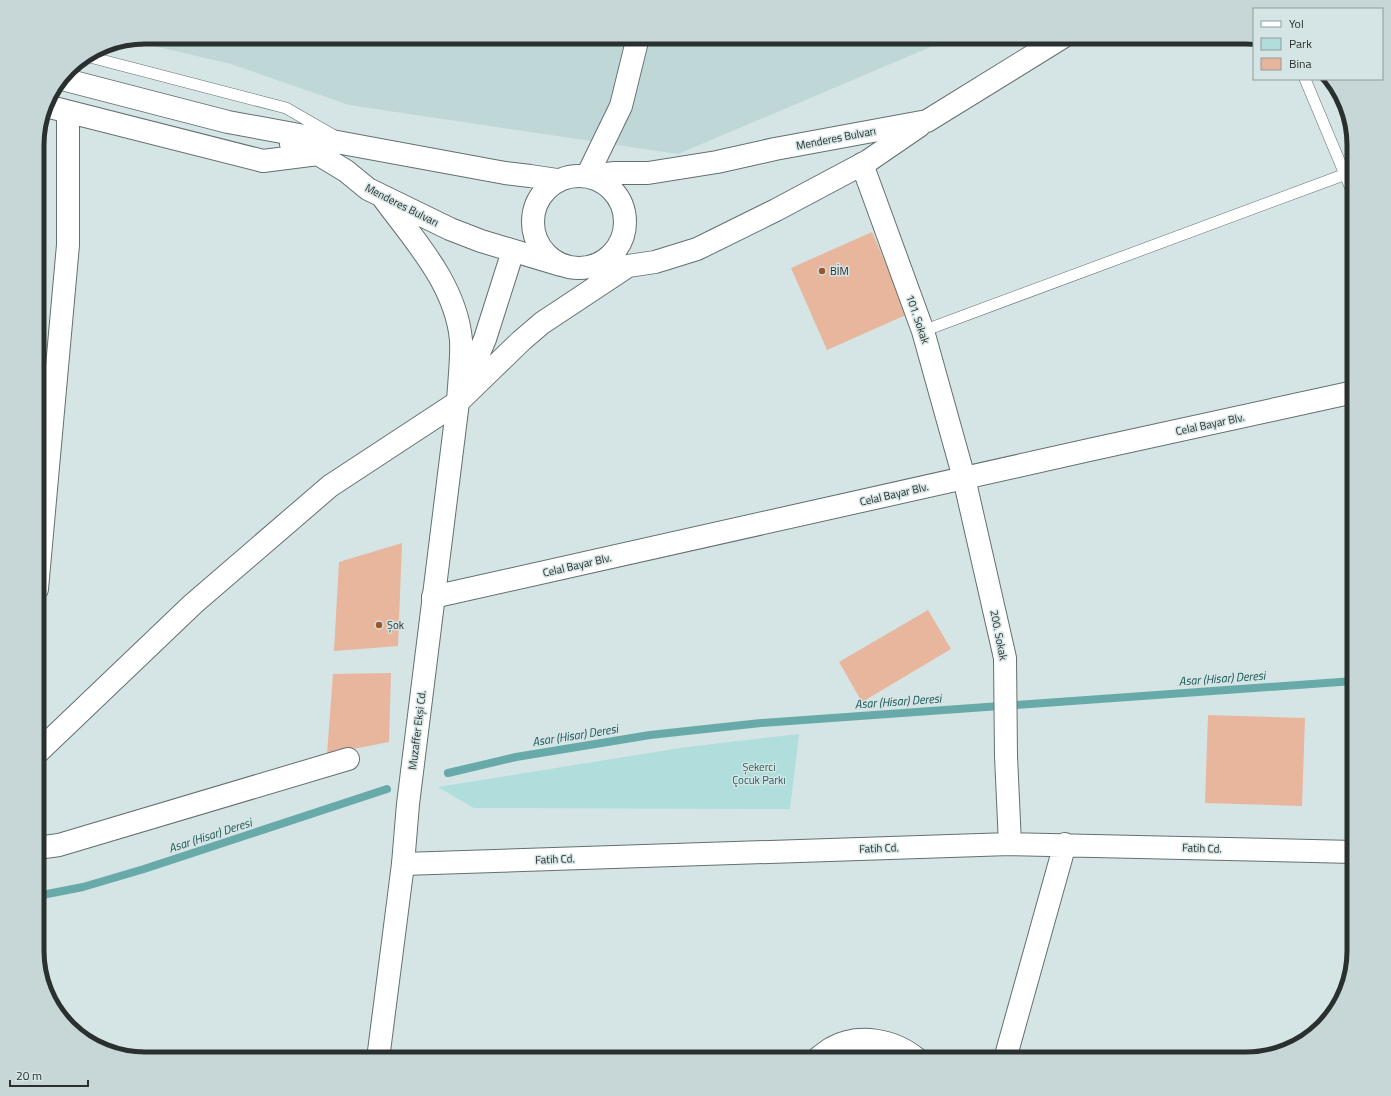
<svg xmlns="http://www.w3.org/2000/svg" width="1391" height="1096" viewBox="0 0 1391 1096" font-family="'Titillium Web',sans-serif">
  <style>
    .built { fill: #c0d7d7 }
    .green { fill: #afdedd }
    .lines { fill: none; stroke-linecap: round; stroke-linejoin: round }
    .stream { stroke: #67aaa9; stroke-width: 8 }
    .building { fill: #e8b69c }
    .service-casing { stroke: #637070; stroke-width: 12 }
    .minor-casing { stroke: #637070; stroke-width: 24 }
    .tertiary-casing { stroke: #637070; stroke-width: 24 }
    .secondary-casing { stroke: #637070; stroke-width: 24 }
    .service { stroke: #fff; stroke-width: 11 }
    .minor { stroke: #fff; stroke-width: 22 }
    .tertiary { stroke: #fff; stroke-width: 22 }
    .secondary { stroke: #fff; stroke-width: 22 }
    .poi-dot { fill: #9b562c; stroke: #d5e4e4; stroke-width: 1.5 }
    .labels { text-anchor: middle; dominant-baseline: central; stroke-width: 3; stroke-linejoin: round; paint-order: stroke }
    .street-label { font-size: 11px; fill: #2a3030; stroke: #d5e4e4 }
    .poi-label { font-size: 11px; fill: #2a3030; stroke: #d5e4e4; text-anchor: start }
    .park-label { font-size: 11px; fill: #275f5f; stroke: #d5e4e4 }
    .water-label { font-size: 12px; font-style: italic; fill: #1c5656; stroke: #d5e4e4 }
    .rim { fill: none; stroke: #2a3030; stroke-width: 5 }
  </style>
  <rect width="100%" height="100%" fill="#d5e4e4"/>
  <path class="built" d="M145,37h809l-276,117 -329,-49 -118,-41 -103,-24z"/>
  <path class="green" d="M799,734l-9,75 -316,-1 -36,-21 249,-40z"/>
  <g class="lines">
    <path class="stream" d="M448,773l68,-16 134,-22 111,-12 593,-42
      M37,896l46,-9 61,-18 243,-80"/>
  </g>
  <path class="building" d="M872,232l36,82 -81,36 -36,-82z
    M402,543l-4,103 -64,5 5,-89z
    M928,610l23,39 -89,53 -23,-40z
    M391,673l-2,69 -62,12 6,-80z
    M1208,715l97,3 -3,88 -97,-3z"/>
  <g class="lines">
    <g class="service-casing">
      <path id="service" d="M86,56l200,52 47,27
        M1305,79l49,117
        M923,331l423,-157"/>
    </g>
    <g class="minor-casing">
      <path id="minor" d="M46,106l217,55 55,-7
        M862,164l61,167 41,147 41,180 1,98 4,88
        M587,176l34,-70 17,-69
        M37,589l31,-344v-133
        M433,597l656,-147 265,-58
        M37,753l156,-149 137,-118 128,-84
        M37,848l22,-3 289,-86
        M403,864l607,-20 344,8
        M817,1059c5,-4 10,-8 15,-11 27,-15 62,-8 85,11
        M1005,1059l60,-215"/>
    </g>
    <g class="tertiary-casing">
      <path id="tertiary" d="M378,1059l25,-195 5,-60 50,-402"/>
    </g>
    <g class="secondary-casing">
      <path id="secondary" d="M62,79l166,43 277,51 25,3 27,4
        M291,144l27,10 28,17 22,18 82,40 31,12 80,24
        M533 222a46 46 0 1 1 92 0a46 46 0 1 1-92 0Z
        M587,176l28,-3h33l69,-11 58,-13 152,-28 136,-84
        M384,199c31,42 72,86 77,141 1,18 -2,43 -3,62
        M592,267l36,-1 27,-4 42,-13 79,-39 92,-49 51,-35
        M464,388l21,-49 28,-88
        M458,402l63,-61 21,-18 86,-57"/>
    </g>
    <use href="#service" class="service"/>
    <use href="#minor" class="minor"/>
    <use href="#tertiary" class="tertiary"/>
    <use href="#secondary" class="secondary"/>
  </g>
  <g class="poi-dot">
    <circle cx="822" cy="271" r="4"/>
    <circle cx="379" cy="625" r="4"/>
  </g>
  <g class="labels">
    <g class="street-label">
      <text transform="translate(836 138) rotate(-11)">Menderes Bulvarı</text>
      <text transform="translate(402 205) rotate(27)">Menderes Bulvarı</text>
      <text transform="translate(918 319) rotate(71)">101. Sokak</text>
      <text transform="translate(1210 424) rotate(-12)">Celal Bayar Blv.</text>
      <text transform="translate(894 494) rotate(-13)">Celal Bayar Blv.</text>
      <text transform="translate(577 565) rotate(-13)">Celal Bayar Blv.</text>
      <text transform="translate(999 635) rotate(79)">200. Sokak</text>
      <text transform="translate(417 730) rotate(-83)">Muzaffer Ekşi Cd.</text>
      <text transform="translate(879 848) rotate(-2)">Fatih Cd.</text>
      <text transform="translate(1202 848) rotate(2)">Fatih Cd.</text>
      <text transform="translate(555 859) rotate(-2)">Fatih Cd.</text>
    </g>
    <g class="poi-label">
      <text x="830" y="271">BİM</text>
      <text x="387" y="625">Şok</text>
    </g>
    <g class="park-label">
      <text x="759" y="767">Şekerci<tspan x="759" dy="13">Çocuk Parkı</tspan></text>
    </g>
    <g class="water-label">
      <text transform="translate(1222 678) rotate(-4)">Asar (Hisar) Deresi</text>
      <text transform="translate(898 701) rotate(-4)">Asar (Hisar) Deresi</text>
      <text transform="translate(575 735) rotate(-9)">Asar (Hisar) Deresi</text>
      <text transform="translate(210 835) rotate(-18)">Asar (Hisar) Deresi</text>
    </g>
  </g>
  <path d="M0 0H1391V1096H0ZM145 44H1246A101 101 0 0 1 1347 145V951A101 101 0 0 1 1246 1052H145A101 101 0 0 1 44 951V145A101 101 0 0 1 145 44Z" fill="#c7d6d6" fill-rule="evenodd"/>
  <path class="rim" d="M145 44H1246A101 101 0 0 1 1347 145V951A101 101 0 0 1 1246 1052H145A101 101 0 0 1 44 951V145A101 101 0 0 1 145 44Z"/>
  <rect x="1253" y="8" width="130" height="72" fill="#d5e4e4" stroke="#919c9c"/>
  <rect x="1261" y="21" width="20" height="6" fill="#ffffff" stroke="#919c9c"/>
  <text x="1289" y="28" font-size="12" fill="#2a3030">Yol</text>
  <rect x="1261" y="38" width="20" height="12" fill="#afdedd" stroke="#919c9c"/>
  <text x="1289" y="48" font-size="12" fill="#2a3030">Park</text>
  <rect x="1261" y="58" width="20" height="12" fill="#e8b69c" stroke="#919c9c"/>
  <text x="1289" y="68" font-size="12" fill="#2a3030">Bina</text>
  <path d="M10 1080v6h78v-6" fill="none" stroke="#2a3030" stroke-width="2"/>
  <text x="16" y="1080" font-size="12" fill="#2a3030" stroke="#d5e4e4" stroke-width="3" paint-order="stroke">20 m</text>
</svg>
